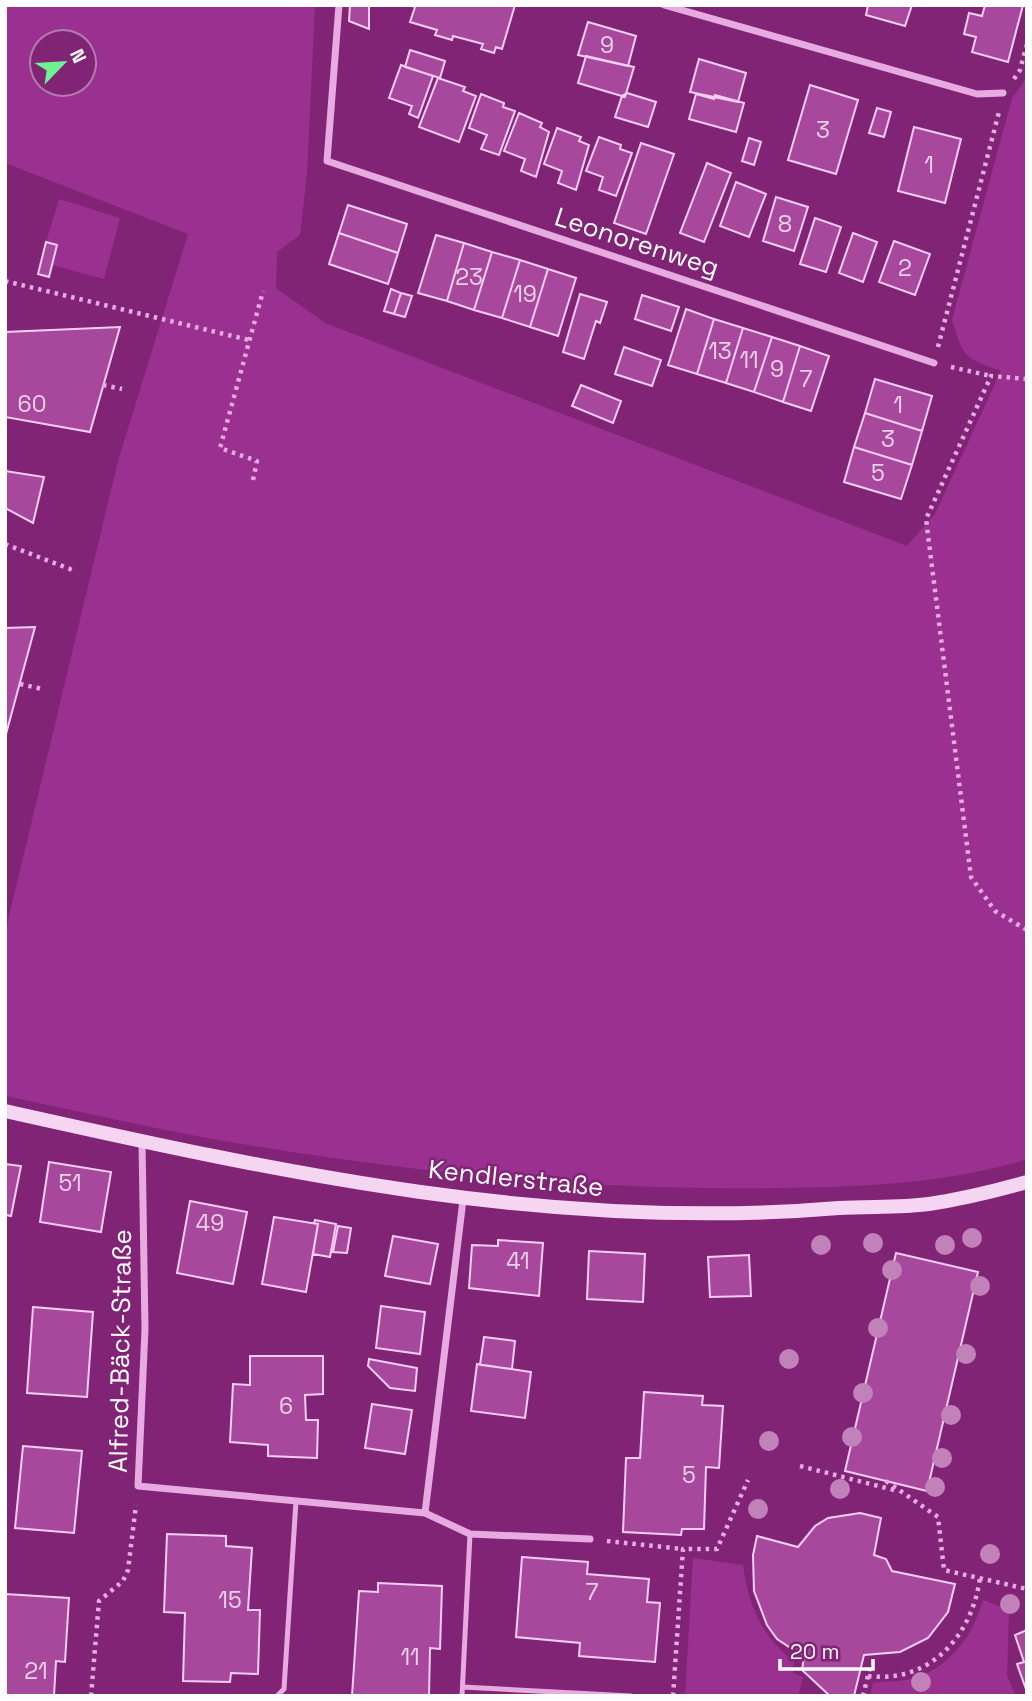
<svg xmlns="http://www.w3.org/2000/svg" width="1032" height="1701" viewBox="0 0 1032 1701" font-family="'Space Grotesk',sans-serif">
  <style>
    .green { fill: #9a3190; fill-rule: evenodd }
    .building { fill: #a8489d; stroke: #f5cef2; stroke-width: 2 }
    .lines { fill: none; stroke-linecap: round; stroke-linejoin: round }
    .path { stroke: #e7abe1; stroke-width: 4.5; stroke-dasharray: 3.5 5; stroke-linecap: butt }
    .lane { stroke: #e7abe1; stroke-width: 5 }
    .street { stroke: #e7abe1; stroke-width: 7 }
    .secondary { stroke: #f6d5f2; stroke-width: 14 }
    .tree { fill: #c182ba }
    .labels { text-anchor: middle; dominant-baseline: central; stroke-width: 5; stroke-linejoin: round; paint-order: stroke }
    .number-label { font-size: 23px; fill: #e9d1e6 }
    .street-label { font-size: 26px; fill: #fff; stroke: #812476 }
  </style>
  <rect width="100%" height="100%" fill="#812476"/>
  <path class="green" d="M5,5h310l-8,168 -7,62 -23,17 -1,36 49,35 582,223 28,-32 66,-143c-36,-13 -37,-12 -49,-51l60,-222 12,-16 3,-10v1087c-80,25 -169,28 -252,29 -174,3 -348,-14 -521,-42 -83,-13 -166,-33 -249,-50v-163l113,-472 70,-227 -183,-71zM42,42h42v42h-42z
    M59,199l61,19 -16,61 -52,-14 5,-20 -11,-3z
    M693,1558l50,7c5,40 18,71 51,96l-1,12 10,4 -5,19h-113z
    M983,1600l26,10 -2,66 9,20h-146l3,-13c13,-2 31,-1 44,-6 36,-12 56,-43 66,-77z"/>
  <path class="building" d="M350,5h19v24l-20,-8z
    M410,5h105l-13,44 -6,-2 -2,6 -13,-4 2,-5 -30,-8 -1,4 -17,-5 2,-5 -27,-8 5,-15z
    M868,5h44l-7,21 -39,-11z
    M985,5h38l-15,57 -36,-10 4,-15 -12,-3 5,-21 13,3z
    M588,22l48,14 -8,30 -50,-11z
    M410,50l35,11 -5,17 -35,-11z
    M586,56l48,11 -9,30 -47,-14z
    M699,59l47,14 -8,29 -48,-10z
    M401,65l32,11 -15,42 -9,-4 3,-8 -23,-8z
    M438,78l27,9 -2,4 13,5 -17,46 -40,-15z
    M810,85l48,15 -22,74 -48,-14z
    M627,93l29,9 -8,25 -33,-10 7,-21z
    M481,94l23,9 -1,4 12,4 -16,44 -18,-6 6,-14 -18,-7z
    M696,94l18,5 1,-4 29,8 -8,29 -47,-13z
    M877,108l14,4 -7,25 -15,-4z
    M519,113l23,10 -2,4 9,5 -13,45 -15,-6 4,-12 -21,-8z
    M914,127l47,12 -16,64 -47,-12z
    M557,128l24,9 -2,4 10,4 -13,45 -18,-7 4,-12 -18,-7z
    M599,137l22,8 -1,4 12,4 -16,43 -17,-6 4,-13 -17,-6z
    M749,138l12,4 -7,23 -12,-4z
    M641,143l33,11 -28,80 -32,-11z
    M707,163l24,10 -27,69 -24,-9z
    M736,182l30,12 -17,43 -29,-11z
    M776,197l32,10 -14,44 -31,-10z
    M348,205l59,19 -9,29 -59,-20z
    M815,218l26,9 -15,45 -26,-8z
    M339,233l59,20 -10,31 -59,-20z
    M853,233l24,9 -14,40 -24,-9z
    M436,235l28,8 -17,58 -29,-8z
    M894,241l36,13 -15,41 -36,-13z
    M46,242l11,3 -8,32 -11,-3z
    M464,243l28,9 -18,58 -27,-9z
    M492,252l28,8 -18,58 -28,-8z
    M520,260l28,9 -18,58 -28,-9z
    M548,269l28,9 -18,58 -28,-9z
    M391,289l10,4 -7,21 -10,-3z
    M401,293l11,3 -7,21 -11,-3z
    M580,294l27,8 -7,21 -4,-2 -12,38 -21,-7z
    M642,295l37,12 -8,24 -36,-12z
    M686,309l28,10 -17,55 -29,-9z
    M714,319l29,9 -17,55 -29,-9z
    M120,327l-30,105 -85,-15v-85z
    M743,328l29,9 -18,55 -28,-9z
    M772,337l28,9 -17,56 -29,-10z
    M800,346l29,10 -18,55 -28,-9z
    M624,347l37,13 -9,26 -37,-12z
    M875,379l57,17 -10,35 -57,-18z
    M581,385l40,16 -8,22 -41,-17z
    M865,413l57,18 -10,34 -58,-18z
    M854,447l58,18 -11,34 -57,-17z
    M5,471l39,6 -11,46 -28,-15z
    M35,627l-29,107 -1,-1v-105z
    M49,1162l62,10 -10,60 -61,-10z
    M5,1164l16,2 -10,50 -6,-1z
    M190,1201l57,11 -14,72 -56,-11z
    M274,1217l44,7 -12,68 -44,-8z
    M315,1220l21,4 -6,33 -17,-3 5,-30 -4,-1z
    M338,1226l13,2 -4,25 -14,-1z
    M393,1236l45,8 -8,40 -45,-8z
    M498,1240l45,3 -4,53 -70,-8 3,-43 26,1z
    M589,1251l56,3 -2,48 -56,-3z
    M896,1253l82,19 -51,219 -82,-20z
    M749,1255l2,41 -41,1 -2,-40z
    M381,1306l44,6 -5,42 -44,-6z
    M33,1307l60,5 -6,85 -60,-4z
    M484,1337l31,4 -3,28 -32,-4z
    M250,1356h73v38l-18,1 1,25h12l-1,38 -49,-2v-11l-38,-3 3,-58 17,1z
    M369,1359l48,9 -2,23 -25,-3 -22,-22z
    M477,1364l54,8 -6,46 -54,-7z
    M644,1392l59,4 -1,9 21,1 -4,62 -13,-1 -2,62h-22l-1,6 -58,-3 3,-74h14z
    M372,1404l40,6 -7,44 -40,-6z
    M23,1446l59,5 -8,82 -59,-5z
    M860,1513l21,5 -7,37 12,4 6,12 63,13 -7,28 -20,26 -28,14 -36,3 -10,41h-24l-28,-26 2,-13 -27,-18 -10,-14 -13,-34 -1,-36 4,-19 41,11 17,-21 13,-8z
    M167,1534l59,2v10l26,2 -4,62h12l-2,64 -27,-1 -1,9 -47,-1 2,-68 -21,-1z
    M522,1557l66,5 -1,12 62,5 -2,23 13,1 -5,59 -76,-6 1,-13 -64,-6z
    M378,1583l64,3 -2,63 -10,-1 -1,48h-77l7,-105 19,1z
    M5,1594l64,4 -4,64 -9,-1 -2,35h-49z
    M1027,1630v62l-10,-28 7,-2 -9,-27z"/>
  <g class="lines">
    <path class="path" d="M1014,79l6,-9 7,-26
      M5,281l244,59
      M938,347l61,-235
      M951,367l40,9
      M1027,379l-36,-3 -65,143 45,358 24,34 32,19
      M103,385l19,4
      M253,480l4,-19 -37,-13 43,-157
      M5,544l70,27
      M20,684l22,5
      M800,1466l98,25
      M886,1481l52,36 6,53 83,19
      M607,1541l76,8
      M868,1676c63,8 105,-42 112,-99
      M91,1696l8,-95 24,-20 5,-11 8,-65
      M673,1696l10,-147h34l31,-69
      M863,1696l8,-33"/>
    <path class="lane" d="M463,1687l168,9
      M277,1696l7,-7 12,-188
      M462,1696l8,-162"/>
    <path class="street" d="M339,5l-12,156 607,202
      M664,5l313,89 26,-1
      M142,1142l3,187 -7,157 287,27
      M463,1200l-38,313 45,21 120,5"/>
    <path class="secondary" d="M5,1111c277,62 548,121 834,97 29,-2 60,0 90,-4 33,-5 66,-13 98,-22"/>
  </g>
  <g class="tree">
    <circle cx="972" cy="1238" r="10"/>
    <circle cx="873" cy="1243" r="10"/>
    <circle cx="821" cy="1245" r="10"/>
    <circle cx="945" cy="1245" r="10"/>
    <circle cx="892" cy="1270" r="10"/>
    <circle cx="980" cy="1286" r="10"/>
    <circle cx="878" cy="1328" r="10"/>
    <circle cx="966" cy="1354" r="10"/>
    <circle cx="789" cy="1359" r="10"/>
    <circle cx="863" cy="1393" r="10"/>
    <circle cx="951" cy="1415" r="10"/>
    <circle cx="852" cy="1437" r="10"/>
    <circle cx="769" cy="1441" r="10"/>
    <circle cx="942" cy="1458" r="10"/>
    <circle cx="935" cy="1487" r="10"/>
    <circle cx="840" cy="1489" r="10"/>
    <circle cx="758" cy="1509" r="10"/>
    <circle cx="990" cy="1554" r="10"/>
    <circle cx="1010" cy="1604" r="10"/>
    <circle cx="921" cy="1682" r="10"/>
  </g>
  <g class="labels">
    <g class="number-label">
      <text x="607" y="45">9</text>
      <text x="823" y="130">3</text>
      <text x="929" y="165">1</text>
      <text x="785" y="224">8</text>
      <text x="905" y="268">2</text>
      <text x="469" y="277">23</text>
      <text x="525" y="294">19</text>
      <text x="720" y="351">13</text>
      <text x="749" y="360">11</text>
      <text x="777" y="369">9</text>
      <text x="806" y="379">7</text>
      <text x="32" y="404">60</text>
      <text x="898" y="405">1</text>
      <text x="888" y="439">3</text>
      <text x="878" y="473">5</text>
      <text x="70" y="1183">51</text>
      <text x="210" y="1223">49</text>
      <text x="518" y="1261">41</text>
      <text x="286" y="1406">6</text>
      <text x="689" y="1475">5</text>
      <text x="592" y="1592">7</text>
      <text x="230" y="1600">15</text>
      <text x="410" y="1657">11</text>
      <text x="36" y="1671">21</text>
    </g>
    <g class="street-label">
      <text transform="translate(637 242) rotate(18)">Leonorenweg</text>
      <text transform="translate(516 1178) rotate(6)">Kendlerstraße</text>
      <text transform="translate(120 1351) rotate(-89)">Alfred-Bäck-Straße</text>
    </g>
  </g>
  <rect width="1032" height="1701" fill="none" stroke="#ffffff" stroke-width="14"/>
  <g transform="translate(63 63) rotate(65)"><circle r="33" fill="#812476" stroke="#b37cad" stroke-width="2"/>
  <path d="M0-5L12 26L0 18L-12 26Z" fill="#6ff191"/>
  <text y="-10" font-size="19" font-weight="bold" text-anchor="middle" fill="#ffffff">N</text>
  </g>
  <path d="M780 1659v10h93v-10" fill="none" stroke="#ffffff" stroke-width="3.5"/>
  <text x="790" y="1659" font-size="21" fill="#ffffff" stroke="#812476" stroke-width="5" paint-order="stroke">20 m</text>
</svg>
